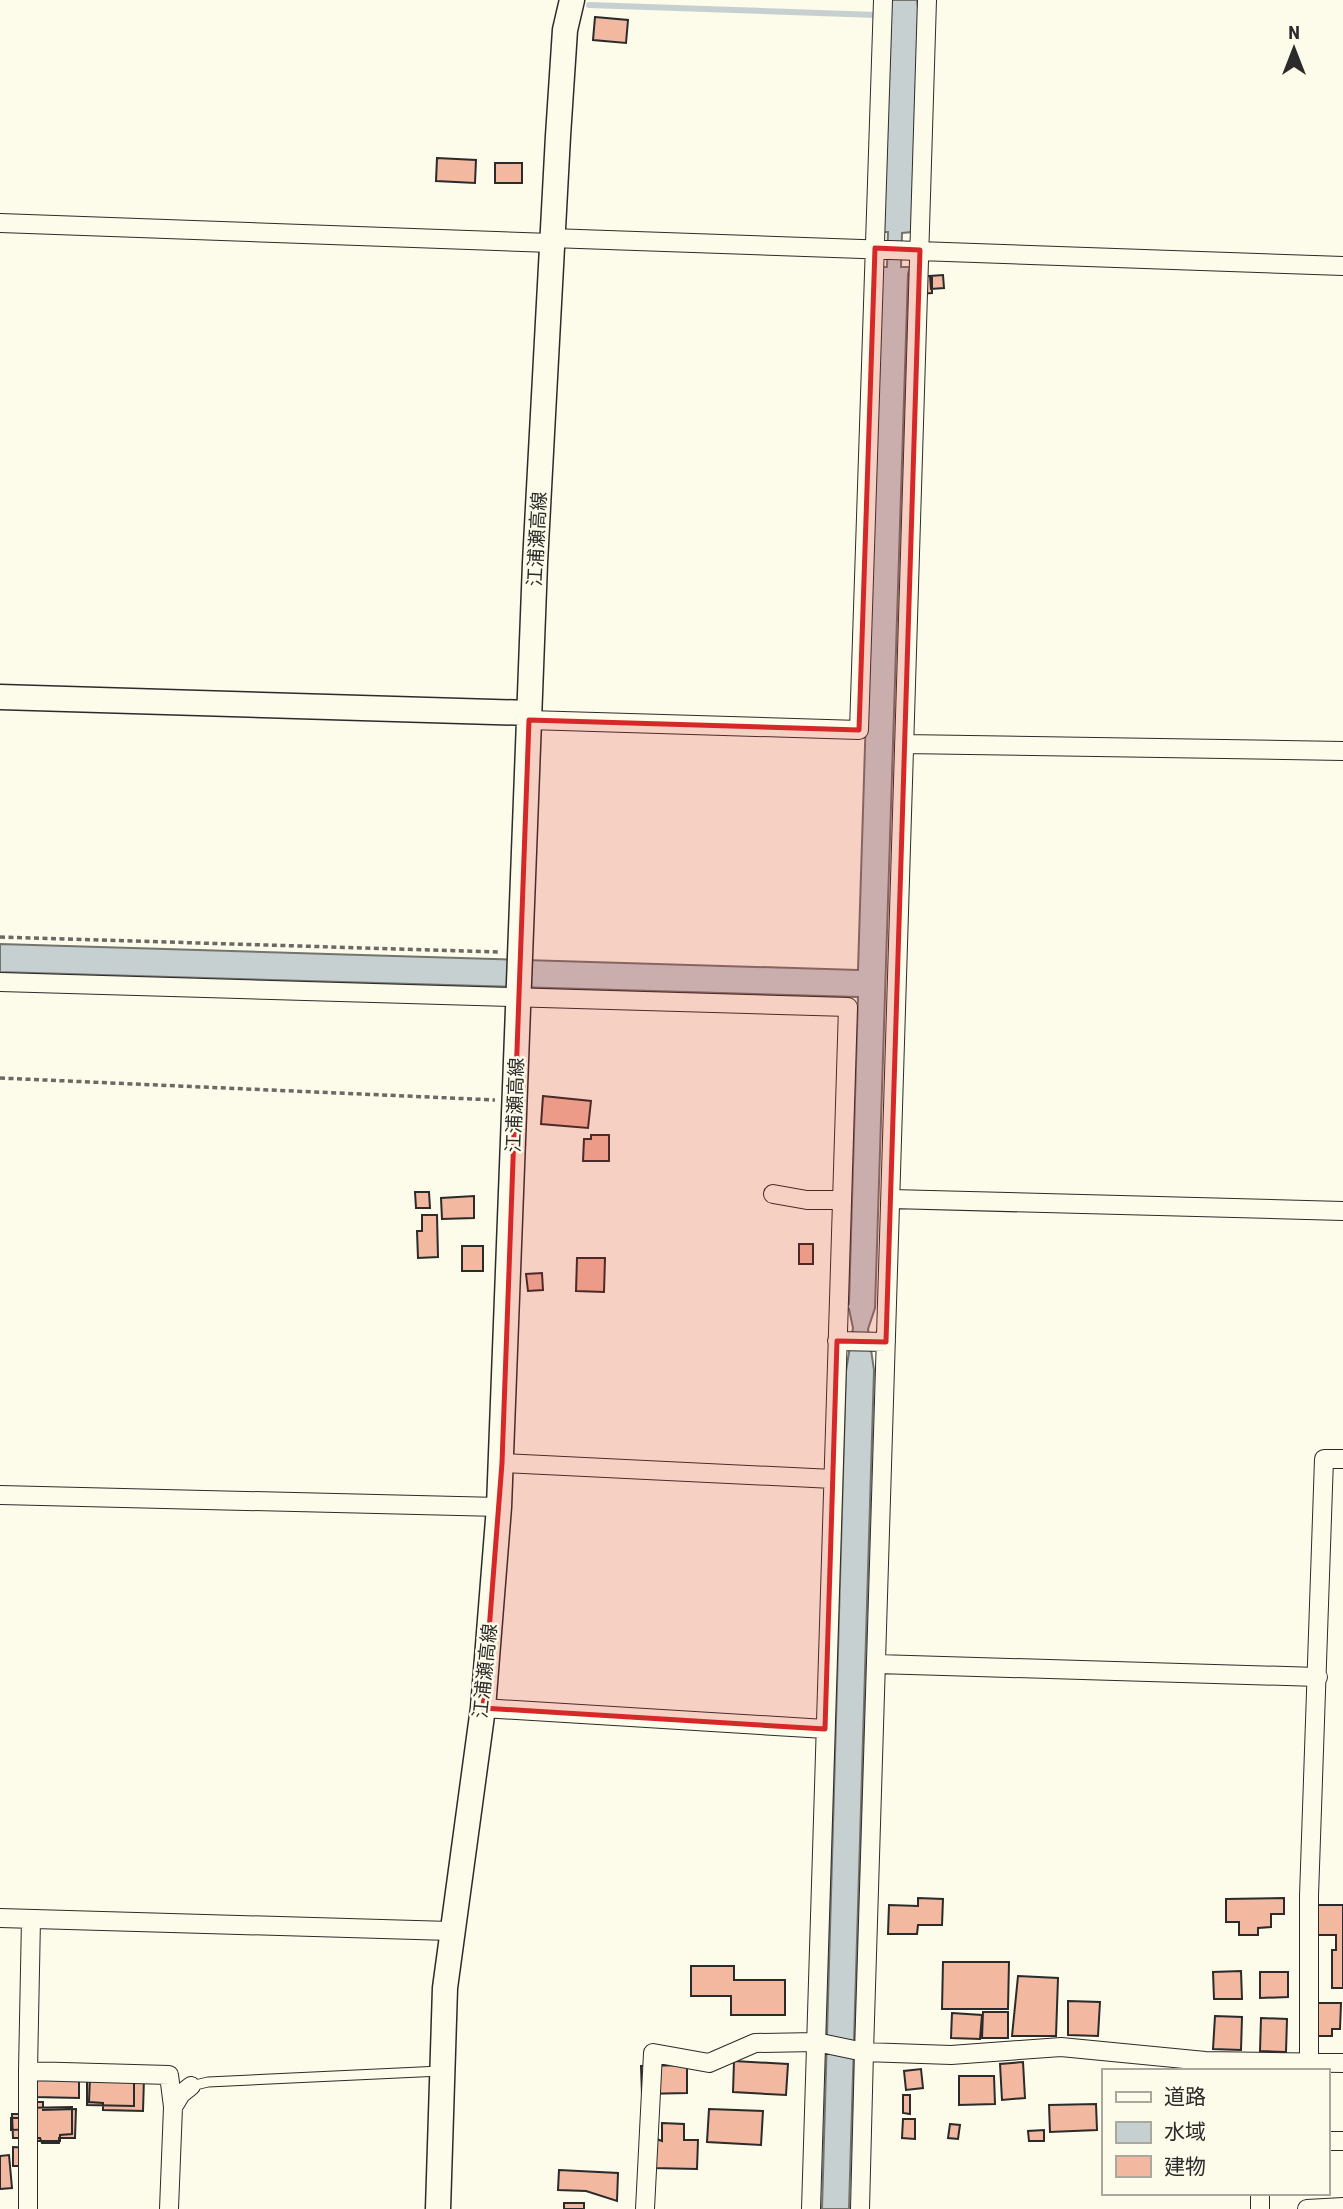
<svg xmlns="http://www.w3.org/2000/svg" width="1343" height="2209" viewBox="0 0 1343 2209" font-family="'Roboto Condensed','Noto Sans JP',sans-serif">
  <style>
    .water { fill: #c7d0d0; stroke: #74746e; stroke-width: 2 }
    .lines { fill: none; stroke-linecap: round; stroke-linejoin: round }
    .stream { stroke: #c7d0d0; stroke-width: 6 }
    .building { fill: #f2b8a0; stroke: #2b2b2b; stroke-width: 2 }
    .lane-casing { stroke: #2b2b2b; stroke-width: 11 }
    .street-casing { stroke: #2b2b2b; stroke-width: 20 }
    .secondary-casing { stroke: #2b2b2b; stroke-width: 27 }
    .path { stroke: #6a6964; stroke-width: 3.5; stroke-dasharray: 5 3.5; stroke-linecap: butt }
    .lane { stroke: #fdfbea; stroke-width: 9 }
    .street { stroke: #fdfbea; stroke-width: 18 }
    .secondary { stroke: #fdfbea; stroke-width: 24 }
    .marked { fill: #d62828; fill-opacity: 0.2; stroke: #d62828; stroke-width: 5; stroke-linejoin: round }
    .labels { text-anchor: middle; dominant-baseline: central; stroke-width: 5; stroke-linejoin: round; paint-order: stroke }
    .street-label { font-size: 19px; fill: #2b2b2b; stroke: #fdfbea }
  </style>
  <rect width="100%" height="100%" fill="#fdfbea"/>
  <path class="water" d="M891,0h26l2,16 -7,216 -10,1 -1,34h9l-2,7 -33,1034 -7,21 6,41 -25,839h-27l24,-838 7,-43 -4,-19h-4v-4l4,-1 9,-307 -858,-25v-28l858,26 22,-703h7l1,-35h-6z"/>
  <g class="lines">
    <path class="stream" d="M589,5l287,10"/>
  </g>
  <path class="building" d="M595,17l33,3 -2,23 -33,-3z
    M437,158l39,2 -1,23 -39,-2z
    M495,163h27v20h-27z
    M943,275l1,13 -13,1 -1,-13z
    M918,276h14v17l-14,1z
    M543,1096l48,5 -3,27 -47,-4z
    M591,1135h18v26h-26l1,-22h7z
    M415,1192h14l1,16h-14z
    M474,1196v22l-32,1 -1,-21z
    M422,1215h15l1,42 -20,1 -1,-27h5z
    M799,1244h14v20h-14z
    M462,1246h21v25h-21z
    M577,1258h28l-1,34 -28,-1z
    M542,1273l1,17 -15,1 -2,-17z
    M918,1898l25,1 -1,26h-24l-1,9h-29l1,-29 29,1z
    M1284,1898v16h-13v13l-13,1v7h-19v-13h-13v-23z
    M1312,1905h31v83h-11v-38h4v-15h-25z
    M943,1962h66l-1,47h-66z
    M691,1966h43v14h51v35h-54v-19h-40z
    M1241,1971l1,28h-28l-1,-27z
    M1260,1972h28v25l-28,1z
    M1018,1976l40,2 -2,58h-44z
    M1068,2001l32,1 -2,34 -30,-1z
    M1310,2003h31l-1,26h-8v7h-22z
    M983,2012h25v26h-26z
    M952,2013l30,2 -2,24 -29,-1z
    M1215,2016l27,1 -1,33 -28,-1z
    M1261,2018l26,1 -1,33 -26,-1z
    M734,2061l54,3 -2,31 -53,-3z
    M1023,2062l2,36 -23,2 -2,-36z
    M687,2065v28l-45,1 -1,-28z
    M921,2069l2,19 -17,2 -2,-19z
    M36,2074h43v24l-44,-1z
    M87,2076l47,1v29l-47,-1z
    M90,2076l54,2 -1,33 -40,-1v-7l-14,-1z
    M959,2076h35l1,28 -36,1z
    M903,2095h7v19l-7,-1z
    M25,2102h18v8l33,-1 -1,29h-16v5h-17l-2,-5h-27l-1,-24h13z
    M1096,2104l1,26 -47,2 -1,-27z
    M72,2107v27l-12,1v6h-24v-12l-25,1v-12h10v-10z
    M709,2109l54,2 -2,34 -54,-3z
    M903,2119h12v20l-13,-1z
    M662,2123l22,1v16h14l-1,29 -44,-1 1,-30 8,3z
    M950,2124l10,1 -2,14 -10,-1z
    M1044,2130v11h-15l-1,-10z
    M13,2147l15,1v18h-15z
    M9,2155l3,33 -12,1v-33z
    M559,2170l59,3 -1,28 -31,-10 -28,-1z
    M564,2203h20v6h-20z"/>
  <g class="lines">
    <g class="lane-casing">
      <path id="lane" d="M191,2086l17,-4 233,-11"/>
    </g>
    <g class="street-casing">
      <path id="street" d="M0,223l551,20
        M551,238l792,28
        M529,720l330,10 24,-730
        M904,744l439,7
        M0,982l848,25 -37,1202
        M773,1194l34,6h35
        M891,1199l452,12
        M837,1341l49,1
        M502,1463l331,16
        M0,1495l499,12
        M877,1664l441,13
        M483,1708l342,21
        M0,1918l450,13
        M31,1919l-3,152 141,4 4,32
        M1309,2062v-166l15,-437h19
        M28,2071v138
        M1327,2141h16
        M1260,2193v16
        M169,2209l4,-102 8,-13 10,-8
        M645,2209l8,-156 56,10 46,-20 61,-1 48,10 63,-2052
        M860,2209l4,-157 87,3 110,-8 144,14 138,2
        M1307,2209l36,-2"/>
    </g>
    <g class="secondary-casing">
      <path id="secondary" d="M0,697l529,16
        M438,2209l7,-221 38,-280 16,-201 36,-944 23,-427 7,-106 7,-30"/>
    </g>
    <path class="path" d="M0,937l498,15
      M0,1078l495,22"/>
    <use href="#lane" class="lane"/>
    <use href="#street" class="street"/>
    <use href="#secondary" class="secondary"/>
  </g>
  <path class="marked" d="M875,248l45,2 -34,1092 -49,-1 -12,388 -342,-21 19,-245 27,-743 330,10z"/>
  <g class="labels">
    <g class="street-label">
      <text transform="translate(537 539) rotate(-87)">江浦瀬高線</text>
      <text transform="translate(515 1105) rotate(-88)">江浦瀬高線</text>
      <text transform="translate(485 1671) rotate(-84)">江浦瀬高線</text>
    </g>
  </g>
  <rect x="1102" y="2069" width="228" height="126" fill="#fdfbea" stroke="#a9a89e" stroke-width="2"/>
  <rect x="1116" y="2092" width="35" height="10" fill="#fdfbea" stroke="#a9a89e" stroke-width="2"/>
  <text x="1164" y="2104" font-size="21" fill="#2b2b2b">道路</text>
  <rect x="1116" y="2122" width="35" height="21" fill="#c7d0d0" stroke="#a9a89e" stroke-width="2"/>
  <text x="1164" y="2139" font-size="21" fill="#2b2b2b">水域</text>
  <rect x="1116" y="2156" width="35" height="21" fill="#f2b8a0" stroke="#a9a89e" stroke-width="2"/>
  <text x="1164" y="2174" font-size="21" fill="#2b2b2b">建物</text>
  <g transform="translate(1294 49)" stroke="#fdfbea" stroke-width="5" paint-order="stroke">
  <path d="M0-5L12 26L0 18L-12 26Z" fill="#2b2b2b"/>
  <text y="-10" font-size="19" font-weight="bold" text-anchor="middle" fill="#2b2b2b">N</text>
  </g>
</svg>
